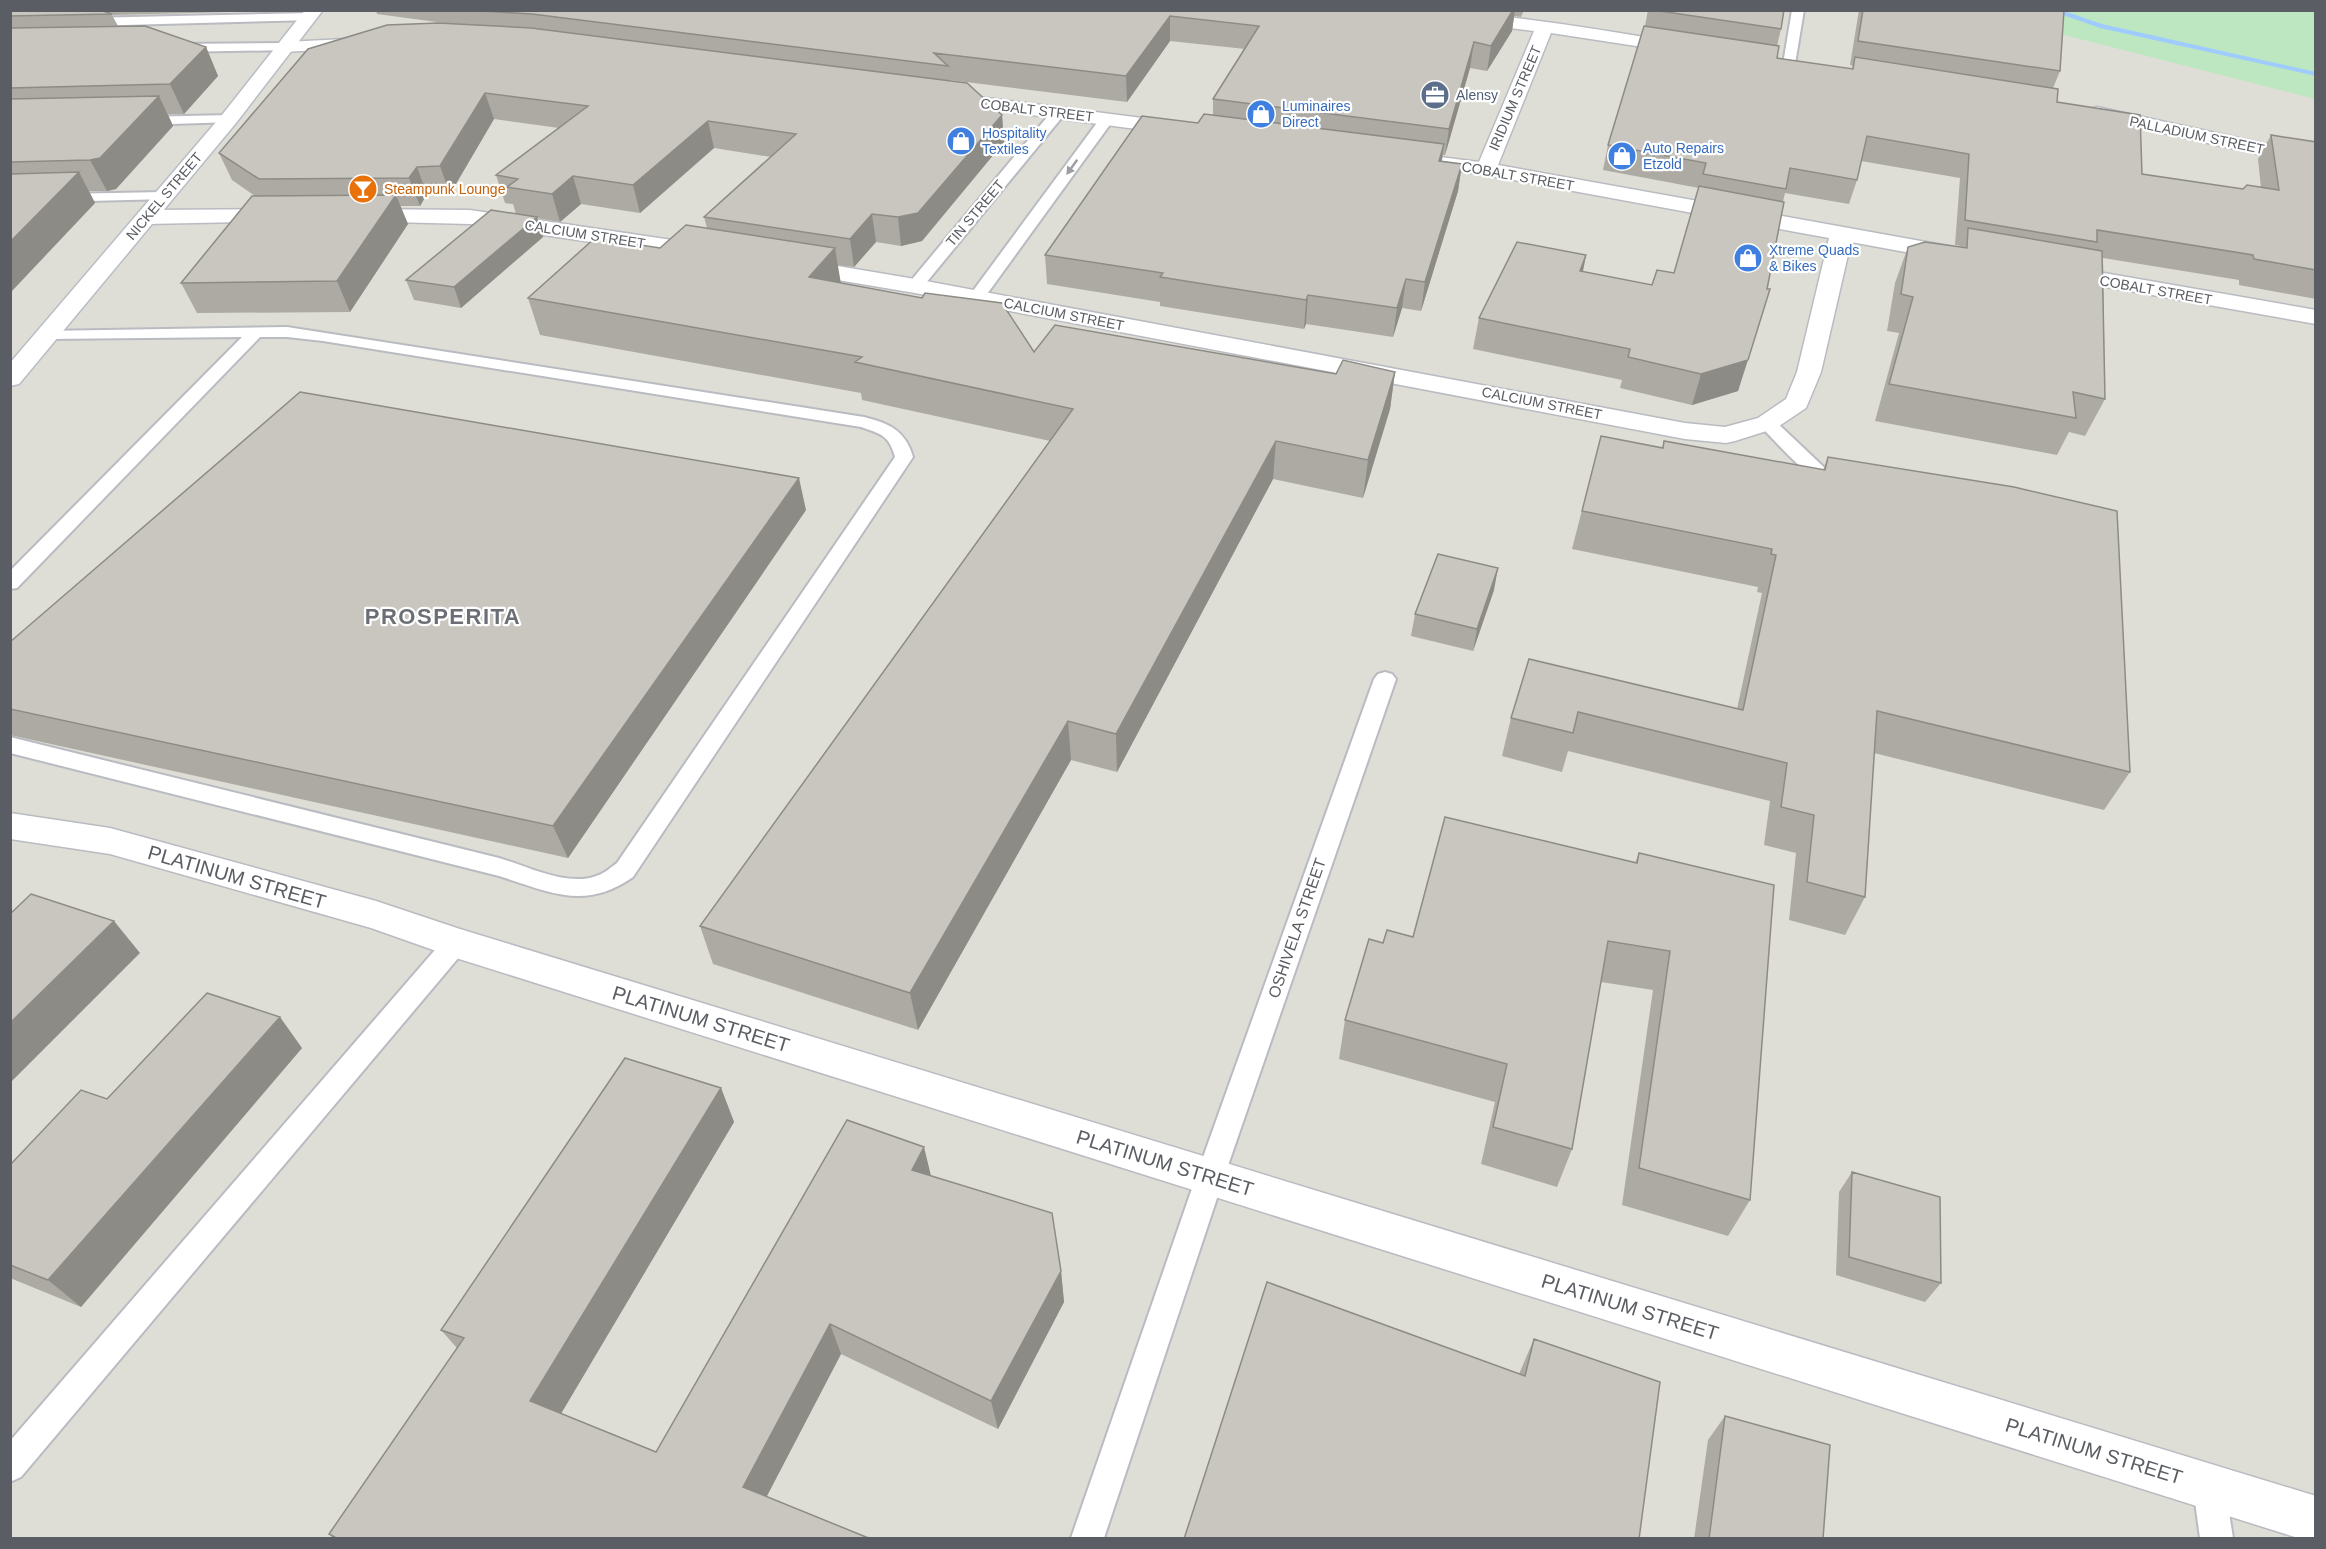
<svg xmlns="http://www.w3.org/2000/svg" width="2326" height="1549" viewBox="0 0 2326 1549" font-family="Helvetica,sans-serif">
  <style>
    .industrial { fill: #deded6 }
    .green { fill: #bce7c1 }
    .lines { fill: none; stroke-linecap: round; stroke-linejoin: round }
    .stream { fill: #a0cbff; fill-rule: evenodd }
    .lane-casing { stroke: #b9bbc1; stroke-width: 4 }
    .street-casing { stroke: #b9bbc1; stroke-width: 3 }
    .secondary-casing { stroke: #babdc4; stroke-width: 3 }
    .lane { fill: #fff; fill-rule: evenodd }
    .street { fill: #fff; fill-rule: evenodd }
    .secondary { fill: #fff; fill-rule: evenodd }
    .wall { fill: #adaaa4 }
    .shaded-wall { fill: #8d8b86 }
    .building { fill: #c9c6bf; stroke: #8d8b86; stroke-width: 1.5 }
    .oneway { fill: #9c9ea1 }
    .labels { text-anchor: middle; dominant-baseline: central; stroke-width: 4.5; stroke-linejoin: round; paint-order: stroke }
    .far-service-label { font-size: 14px; fill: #4e5e75; stroke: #fff; text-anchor: start }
    .far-street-label { font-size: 14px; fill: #5a5d63; stroke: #fff }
    .far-shop-label { font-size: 14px; fill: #366cbe; stroke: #fff; text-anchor: start }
    .far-food-label { font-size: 14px; fill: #c56008; stroke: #fff; text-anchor: start }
    .street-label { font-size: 16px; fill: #5a5d63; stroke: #fff }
    .near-street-label { font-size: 20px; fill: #5a5d63; stroke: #fff }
    .district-label { font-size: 22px; font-weight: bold; letter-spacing: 1.5px; fill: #6b6f75; stroke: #fff }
  </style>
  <rect width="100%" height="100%" fill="#eeece1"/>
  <path class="industrial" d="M11,11h2304v1527h-2304z"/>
  <path class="green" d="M1970,11h345v88z"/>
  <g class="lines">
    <path class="stream" d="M2049,10h12l41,14 214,48v4l-216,-48z"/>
    <g class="lane-casing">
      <path id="lane" d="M1792,10h12l-9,54 -6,4 -6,-4z
        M310,13l6,4 -2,3 -228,6 -6,-4 6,-4z
        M285,43l6,4 -2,3 -112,2 -6,-4 6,-4z
        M1058,109l5,1 2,3 -2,3 -142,173h-12l-2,-3 2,-3 144,-173z
        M229,115l5,1 2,3 -2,3 -93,3 -7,-4 7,-4z
        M1107,115l7,4 -132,182h-12l-2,-3 2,-3 132,-179z
        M163,192l7,4 -2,3 -158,4v-8z
        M287,327l577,90c25,6 42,14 49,40l-280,420c-48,34 -83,15 -134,-1l-489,-123v-16l489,121c28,8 68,29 97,18 8,-2 14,-8 21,-13l278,-406c-6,-22 -14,-23 -34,-30l-538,-86 -36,-4h-27l-243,251 -7,1v-18l232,-234 -193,2 -6,-2 -2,-3 2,-3z
        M1767,418l6,1 56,53 17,6 2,4 -2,4c-29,7 -66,-41 -85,-59l-3,-4 3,-4z
        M1385,672l7,2 4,5 -172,498 -120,361h-33l125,-361 178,-498 4,-5z
        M456,933l9,3 3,7 -3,7 -444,527 -11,5v-41l437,-505z
        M2209,1471l11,5 5,11 8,51h-33l-7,-51 5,-11z"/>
    </g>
    <g class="street-casing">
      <path id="street" d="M1394,10c97,0 192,18 288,33l6,1 3,4 -3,4 -6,1 -131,-20 -53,132 456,82 8,2 3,5 -3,5 -8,2 -103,-19 -30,130 -15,36 -30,20 -41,13 -9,2 -41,-4 -770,-146 -119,-20 -8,-2 -3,-5 3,-5 8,-2 119,20 770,144 40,4 33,-9 28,-19 11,-27 32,-134 -343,-63 -76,-11 -3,-4 3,-4 7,-2 62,8 55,-131 -132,-16z
        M365,38l6,1 3,4 -3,4 -86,5 -6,-1 -3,-4 3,-4 6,-1z
        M947,93l234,30 7,2 3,4 -3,4 -7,2 -241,-32 -3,-4 3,-4z
        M2097,107l219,48v12l-226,-50 -3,-4 3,-4z
        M280,209l8,2 3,5 -3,5 -141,3 -8,-2 -3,-5 3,-5 8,-2z
        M358,209l112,1 236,35 8,2 3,5 -3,5 -8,2 -236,-35 -120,-3 -3,-5 3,-5z
        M2058,265l258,45v14l-266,-47 -3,-5 3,-5z
        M10,813l100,15 266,73 84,28 1856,567v42h-18l-1842,-580 -85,-30 -261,-74 -100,-15z"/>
    </g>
    <g class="secondary-casing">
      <path id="secondary" d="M305,10h18l-87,113 -217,261 -9,2v-23l212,-248z"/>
    </g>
    <use href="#lane" class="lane"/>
    <use href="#street" class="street"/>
    <use href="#secondary" class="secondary"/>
  </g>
  <path class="wall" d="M10,10h221l-1,2 -118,3 6,11 88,21 12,29 -34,38h-16l5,12 -57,63 -9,2h-18l6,12 -85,90z
    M376,10h1148l-3,7 -7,-1 -2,15 -25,40 -17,-3 -25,87h-2l-1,6 20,3 -4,27 -37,120 -19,-3 -9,29 -87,-13 -2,5 -144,-23v-4l-113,-18 -2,-29 153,-132 15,-8v-16l32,-50 -75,-8 -43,61 -177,-22v1l52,34 2,27 -82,99 -21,5 -25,-4 -22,25 -17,-2 3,18 194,69 302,22 59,-2 -5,37 -27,89 -90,-19 -156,293 -46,-12 -153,270 -205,-66 -13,-38 350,-485 -188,-41 -1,-7 -321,-58 -12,-37 132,-50 47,-20 -3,-11 67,-60 -57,-9 -74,65 -59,-9 -21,18 -23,-4 6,19 -82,71 -47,-8 -8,-20 110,-66 -3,-10 -8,-1 -9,-28 63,-47 -65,-9 -44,75h-23l-7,12h-20l8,18 -58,88 -153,1 -16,-30 74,-87 -23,-16 -13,-27 225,-130 -67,-9z
    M1648,10h136l-3,19 -4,17v12l74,11 2,-3 -3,-1 9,-55h205l-4,61 -7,17 4,14 85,72 101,15 18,-1 -3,-29 13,-24 45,7v157l-77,-14v-5l-136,-22 2,141 -20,37 -16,-4 -12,23 -182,-34 24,-88 -12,-2 8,-48 13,-36h52l1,-1 -6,-1 5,-67 -99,-17 -4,19 -8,24 -64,-11 -47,198 -46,14 -72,-17 2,-8 -149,-31 6,-31 107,-63 -3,17 69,13 22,-12 25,-85 -96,-18 5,-25 37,-119z
    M1601,436l61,12 2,-7 159,29 5,-13 302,315 -26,38 -230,-57 -9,144 -20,38 -56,-15 7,-67 -32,-8 6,-44 -202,-50 -6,21 -60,-16 9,-38 18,-59 208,50 25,-116 -5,-1 1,-5 -186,-38z
    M806,510l-238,348 -558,-123v-93z
    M1494,590l-21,61 -62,-15 4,-22z
    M1639,853l111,347 -22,36 -106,-31 31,-215 -52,-8 -29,167 -15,38 -76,-23 14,-62 -156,-43 6,-39 38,-77 30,-6 222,-74z
    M302,1048l-221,259 -71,-29v-113l97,-66z
    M721,1088l13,34 -173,291 95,39 275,-276 130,95 3,31 -66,127 -157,-75 -74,142 104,43h-537l-5,-5 128,-186 -16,-18z
    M1852,1172l89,111 -16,19 -89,-27 3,-83z
    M1534,1339l105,200 -120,-165z
    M1725,1416l98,123h-129l14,-99z"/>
  <path class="shaded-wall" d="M1513,10h2l-3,21 -25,40 4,-25z
    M1170,16v25l-43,61 -1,-26z
    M1474,42l-4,26 -25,87 4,-26z
    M206,47l12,29 -34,38 -14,-30z
    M485,93l9,26 -44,75 -10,-28z
    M159,96l14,30 -57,63 -9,2 -17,-31z
    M1002,115l2,27 -82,99 -21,5 -3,-29z
    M708,121l6,27 -74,65 -7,-28z
    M1444,144l-4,27 -1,-10z
    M1462,164l-4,27 -37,120 4,-29z
    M417,167l10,27 -7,12 -11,-28z
    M79,172l16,31 -85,90v-51z
    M573,176l8,28 -21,18 -8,-28z
    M396,195l12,29 -58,88 -13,-31z
    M872,214l4,28 -22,25 -4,-28z
    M537,217l6,20 -82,71 -7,-21z
    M835,248l6,36 -32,-7z
    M1586,255l-6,30v-14z
    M1406,279l-4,29 -9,29 4,-29z
    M1308,295l-2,29 -2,5 2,-29z
    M1748,360l-10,31 -46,14 9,-31z
    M1395,372l-5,37 -27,89 5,-38z
    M1276,441l-3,38 -156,293 -1,-38z
    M799,478l7,32 -238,348 -15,-32z
    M1498,568l-4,22 -21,61 4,-22z
    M1068,721l3,39 -153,270 -8,-37z
    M114,921l26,32 -130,130v-60z
    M280,1017l22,31 -221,259 -33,-27z
    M721,1088l13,34 -182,307 -22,-28z
    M924,1147l8,33 -20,-10z
    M1061,1271l3,31 -66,127 -7,-28z
    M830,1324l11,30 -83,159 -15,-26z"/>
  <path class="building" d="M10,10h90l12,4 -102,2z
    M467,10h1046l-22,36 -17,-4 -25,87 -236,-30 46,-73 -89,-10 -44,60 -192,-23 14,13 -416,-52z
    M1653,10h131l-3,19z
    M1863,10h201l-4,61 -202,-30z
    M438,23l93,5 436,55 35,32 -84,98 -20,4 -26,-3 -22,25 -146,-22 92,-83 -88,-13 -75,64 -60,-9 -21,18 -45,-7 11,-8 -22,-4 92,-69 -103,-13 -45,73 -23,1 -8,11 -150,1 -40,-26 89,-104 79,-24z
    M145,26l61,21 -36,37 -160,4v-60z
    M1644,26l135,20 -2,12 76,11 2,-12 203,32 -1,13 83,13 2,59 101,15 4,-4 32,5 -8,-55 45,7v128l-62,-11 -1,-4 -156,-25v12l-132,-22 4,-66 -102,-18 -10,44 -67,-12 -4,21 -83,-15 3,-11 -98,-18z
    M159,96l-59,62 -10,2 -80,2v-63z
    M1204,114l240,30 -5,17 23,3 -37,118 -19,-3 -9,29 -89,-13 -2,5 -146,-23 3,-4 -118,-18 97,-139 56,7z
    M79,172l-69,70v-68z
    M1699,186l85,16 -17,87h3l-22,71 -47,14 -73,-17 2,-8 -151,-31 38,-76 69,13 -6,16 72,14 5,-15 17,3z
    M396,195l-59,86 -156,2 71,-87z
    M491,210l46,7 -83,70 -48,-7z
    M686,225l149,23 -26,29 113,21 3,-5 77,10 32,49 21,-27 281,49 7,-14 52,12 -27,88 -92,-19 -160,293 -48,-13 -158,272 -210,-67 373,-517 -218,-47 7,-5 -334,-59 67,-60 65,10z
    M1968,228l134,23 3,148 -32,-7 3,26 -187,-34 24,-87 -12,-3 7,-47 17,-5 42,6z
    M300,392l499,86 -246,348 -543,-117v-67z
    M1601,436l62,12 1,-7 161,29 3,-13 186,30 103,24 13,261 -253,-61 -12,186 -58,-15 7,-67 -33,-8 6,-44 -209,-51 -5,21 -62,-15 18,-59 214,51 33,-155 -5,-1 1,-5 -190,-38z
    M1438,554l60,14 -21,61 -62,-15z
    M1445,817l192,46 2,-10 135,32 -24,315 -111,-32 31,-217 -62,-10 -36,208 -79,-22 14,-63 -162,-44 24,-81 14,4 4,-13 26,7z
    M31,894l83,27 -104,102v-109z
    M207,993l73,24 -232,263 -38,-15v-100l71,-75 26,9z
    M625,1058l96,30 -191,313 126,51 191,-332 77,27 -12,23 140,43 9,58 -70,130 -161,-77 -87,163 128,52h-533l-9,-5 135,-196 -23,-8z
    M1852,1172l88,25 1,86 -92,-26z
    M1267,1282l258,94 9,-37 126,43 -21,157h-455z
    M1725,1416l105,29 -7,94h-114z"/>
  <defs><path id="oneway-solid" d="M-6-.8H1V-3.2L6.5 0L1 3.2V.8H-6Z" transform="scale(1.5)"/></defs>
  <use class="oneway" href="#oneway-solid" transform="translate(1072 167) rotate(126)"/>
  <defs>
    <g id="office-disc" transform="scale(1.5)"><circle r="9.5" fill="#5c6f8a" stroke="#fff"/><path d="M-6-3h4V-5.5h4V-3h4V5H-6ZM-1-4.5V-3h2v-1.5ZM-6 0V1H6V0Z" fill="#fff"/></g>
    <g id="shop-disc" transform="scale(1.5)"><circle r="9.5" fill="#3f7fe0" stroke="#fff"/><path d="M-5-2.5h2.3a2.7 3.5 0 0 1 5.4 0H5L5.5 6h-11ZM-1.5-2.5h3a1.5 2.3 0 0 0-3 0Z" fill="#fff"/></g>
    <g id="bar-disc" transform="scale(1.5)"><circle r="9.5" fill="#e8710a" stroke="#fff"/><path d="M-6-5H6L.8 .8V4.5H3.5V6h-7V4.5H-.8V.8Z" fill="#fff"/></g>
  </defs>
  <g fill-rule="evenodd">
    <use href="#office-disc" x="1435" y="95"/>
    <use href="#shop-disc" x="1261" y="114"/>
    <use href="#shop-disc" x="961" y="141"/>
    <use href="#shop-disc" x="1622" y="156"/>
    <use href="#bar-disc" x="363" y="189"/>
    <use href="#shop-disc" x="1748" y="258"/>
  </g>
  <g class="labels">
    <g class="far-service-label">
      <text x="1456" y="95">Alensy</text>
    </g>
    <g class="far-street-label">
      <text transform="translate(1515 98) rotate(-67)">IRIDIUM STREET</text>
      <text transform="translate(1037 110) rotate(7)">COBALT STREET</text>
      <text transform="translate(2197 135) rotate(12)">PALLADIUM STREET</text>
      <text transform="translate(1518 176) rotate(10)">COBALT STREET</text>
      <text transform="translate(164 196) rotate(-50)">NICKEL STREET</text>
      <text transform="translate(975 213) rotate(-50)">TIN STREET</text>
      <text transform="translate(585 234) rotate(9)">CALCIUM STREET</text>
      <text transform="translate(2156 290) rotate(10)">COBALT STREET</text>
      <text transform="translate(1064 314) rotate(11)">CALCIUM STREET</text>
      <text transform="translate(1542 403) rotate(11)">CALCIUM STREET</text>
    </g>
    <g class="far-shop-label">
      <text x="1282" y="106">Luminaires<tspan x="1282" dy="16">Direct</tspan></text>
      <text x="982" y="133">Hospitality<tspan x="982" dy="16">Textiles</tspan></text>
      <text x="1643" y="148">Auto Repairs<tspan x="1643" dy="16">Etzold</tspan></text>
      <text x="1769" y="250">Xtreme Quads<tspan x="1769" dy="16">&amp; Bikes</tspan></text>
    </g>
    <g class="far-food-label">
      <text x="384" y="189">Steampunk Lounge</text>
    </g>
    <g class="street-label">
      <text transform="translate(1297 928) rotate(-71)">OSHIVELA STREET</text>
    </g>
    <g class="near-street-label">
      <text transform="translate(237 877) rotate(16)">PLATINUM STREET</text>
      <text transform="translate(701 1019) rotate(17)">PLATINUM STREET</text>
      <text transform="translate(1165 1163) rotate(17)">PLATINUM STREET</text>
      <text transform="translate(1630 1307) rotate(17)">PLATINUM STREET</text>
      <text transform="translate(2094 1451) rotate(17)">PLATINUM STREET</text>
    </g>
    <g class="district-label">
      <text x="443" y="616">PROSPERITA</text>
    </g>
  </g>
  <rect width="2326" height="1549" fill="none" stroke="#5a5d63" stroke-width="24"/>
</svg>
